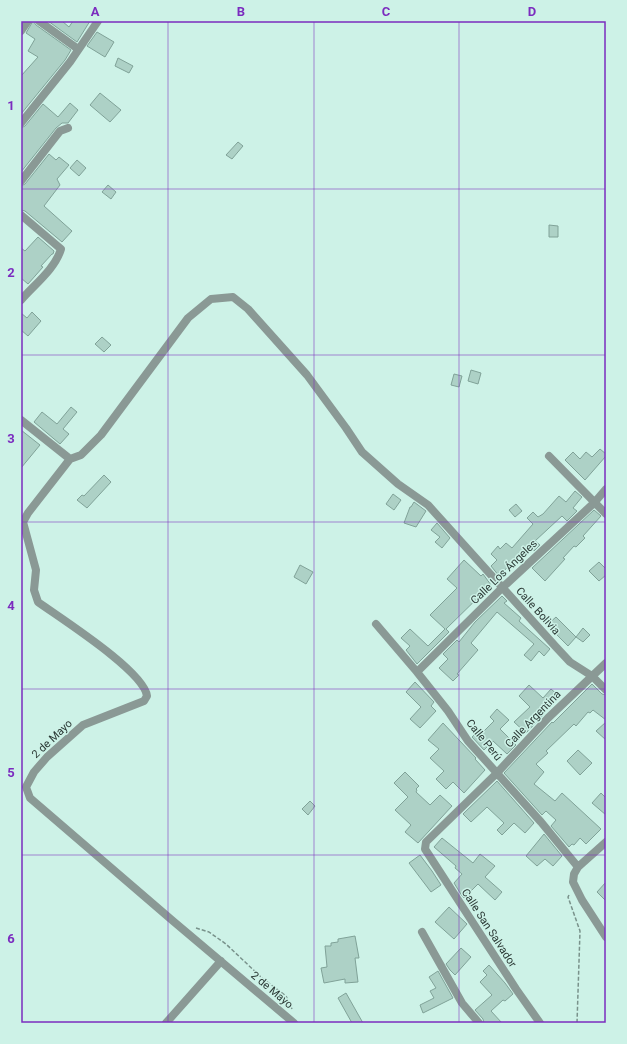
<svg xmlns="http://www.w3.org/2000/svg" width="627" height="1044" viewBox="0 0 627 1044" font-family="Roboto,sans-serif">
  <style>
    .building { fill: #add1c6; stroke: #80a298 }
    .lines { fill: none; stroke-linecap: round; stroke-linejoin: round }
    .path { stroke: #79928b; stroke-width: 1.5; stroke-dasharray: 4 2; stroke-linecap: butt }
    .minor { stroke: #8a9995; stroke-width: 8 }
    .grid { fill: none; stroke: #7b2cbf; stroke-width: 1; stroke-opacity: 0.55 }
    .labels { text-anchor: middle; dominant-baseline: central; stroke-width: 3; stroke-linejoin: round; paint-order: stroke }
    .street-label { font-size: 11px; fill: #2b3935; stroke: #cdf2e7 }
    .neatline { fill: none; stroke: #7b2cbf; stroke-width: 1.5 }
    .grid-label { font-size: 13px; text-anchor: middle; font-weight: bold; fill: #7b2cbf }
  </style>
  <rect width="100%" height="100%" fill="#cdf2e7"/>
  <path class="building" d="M33,21l3,4 35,25 -6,10 -44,54v-38l17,-19 -10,-6 7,-12 -9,-6z
    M48,21h14l7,6 4,-6h17l-13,21z
    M97,32l17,10 -9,15 -18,-11z
    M118,58l15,8 -4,7 -14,-7z
    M100,93l21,17 -11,12 -20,-17z
    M70,103l8,7 -10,13h-6l-6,5 -35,44v-44l4,-2 18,-22 15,13z
    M238,142l5,4 -11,13 -6,-4z
    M49,154l7,6 3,-3 10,8 -12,14 3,6 -16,21 28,25 -10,11 -37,-31 -4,-1v-24l4,-2z
    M77,160l9,8 -7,8 -9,-8z
    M108,185l8,7 -5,7 -9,-7z
    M549,225l9,1v11h-9z
    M38,237l16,14 -1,3h-1l-11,12 2,1 -15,17 -7,-6v-30l4,3z
    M32,312l9,9 -13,15 -7,-6v-17l6,5z
    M102,337l9,8 -7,7 -9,-8z
    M471,370l10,3 -3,11 -10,-3z
    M454,374l8,2 -3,11 -8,-2z
    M71,407l6,5 -14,17 6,5 -9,10 -26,-22 8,-10 15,12z
    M21,430l19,15 -19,23z
    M600,449l6,5v2l-21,24 -20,-20 8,-8 7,7 6,-7 6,5z
    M104,475l7,7 -24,26 -10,-8 5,-5 2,1z
    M575,491l7,6 -9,11 4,3 -10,10 -5,-5 -27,25 5,4 -6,6 -6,-5 -29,30 -8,-10 6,-6 -6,-6 7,-8 2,3 6,-6 6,5 21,-24 -6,-6 6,-6 5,5 5,-3 16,-18 7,6z
    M393,494l8,6 -7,10 -8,-6z
    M414,502l12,9 -10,16 -12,-4 6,-16h1z
    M516,504l6,7 -7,6 -6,-7z
    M594,510l7,6 -18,20 2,2 -9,9 -2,-1 -11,12 2,1 -20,22 -13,-13z
    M437,523l13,15 -8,10 -7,-6 5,-5 -9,-7z
    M464,560l17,16 2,-2 8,11 -45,44 3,3 -32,32 -11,-14 4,-4 -9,-8 9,-9 18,17 17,-17 -15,-14 27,-27 -10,-9z
    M599,562l7,7v6l-7,6 -10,-10z
    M300,565l13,7 -7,12 -12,-7z
    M502,596l5,5 -3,2 17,15 -2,3 31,28 -6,7 -5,-5 -8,10 -7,-6 10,-11 -37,-32 -26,31 7,7 -21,24 2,1 -6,6 -14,-13 9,-9 -5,-5 14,-14 2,2 16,-20z
    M556,617l20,20 -8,9 -21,-21z
    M583,628l7,7 -7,7 -7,-5z
    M415,682l19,20 -3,4 5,5 -16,17 -10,-9 11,-12 -15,-15z
    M592,684l10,10 4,1v25l-13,-10 -3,3 -2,-1 -12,14 -2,-2 -28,27 2,2 -12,11 8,8 -10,12 21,17 7,-8 39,36 -15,15 -6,-6 -6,7 -2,-1 -3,3 -18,-21 5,-6 -10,-9 -4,4 -38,-42 48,-51 1,1z
    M529,685l14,13 8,-9 8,7 -16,16 1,2 -18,19 -12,-11 16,-15 -11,-11z
    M497,709l12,11 -9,9 16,16 -9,9 -14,-13 -9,9 -12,-13 8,-8 3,3 11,-11 -4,-4z
    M606,722v18l-10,-9z
    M443,723l33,35 -1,1 10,11 -21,23 -11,-11 -7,7 -10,-10 8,-8 -14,-13 9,-9 -11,-9z
    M578,750l14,13 -12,12 -13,-14z
    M405,772l14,14 -3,3 1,1 -1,2 14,13 10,-10 12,11 -34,37 -13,-11 6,-7 -16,-15 13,-13 -14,-14z
    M497,781l37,42 -9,10 -11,-10 -12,12 -5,-5 7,-7 -17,-16 -16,15 -8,-8z
    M601,793l5,5v17l-14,-12z
    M310,801l5,5 -7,9 -6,-6z
    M544,834l18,22 -9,10 -8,-7 -8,7 -11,-10z
    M442,838l31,25 7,-9 15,12 -10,11 17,15 -7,8 -17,-16 -14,14 -2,-2 -8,-13 8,-9 -7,-6 1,-2 -22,-19z
    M420,855l12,16 9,14 -10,7 -22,-29z
    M606,882v19l-9,-9z
    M449,907l18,17 -13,15 -19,-17z
    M355,936l4,22h-4l3,24 -13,1v-4l-21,4 -3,-15 6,-1 -2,-21h6v-3l7,-1v-3z
    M461,948l10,9 -16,18 -5,-5 -4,-6z
    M489,965l16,18 8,11 -8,7 -2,-1 -12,11 11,12h-18l-1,-4 -8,-9 17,-15 -12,-13 7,-7 -4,-4z
    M438,971l15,27 -30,15 -3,-8 14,-7 -4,-7 6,-3 -7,-11z
    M346,993l17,30h-11l-14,-25z"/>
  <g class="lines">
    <path class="path" d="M569,895l-1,2 12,34 -3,92
      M196,928l13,4 17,12 36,34 24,18 6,13"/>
    <path class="minor" d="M39,21l39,28
      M21,31l7,-10
      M21,123l49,-61 28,-41
      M21,181l39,-50 8,-3
      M21,215l40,34c-6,20 -26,35 -40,51
      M21,420l49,39
      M549,456l57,58
      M376,624l41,48 31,39 20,30 73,81 37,45
      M417,672l85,-84 92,-85 12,-14
      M606,842l-28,25 -4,7 -1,8 9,18 24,37
      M422,932l40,71 17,20
      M166,1023l55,-62
      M294,1023l-121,-102 -143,-123 -4,-11 8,-15 13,-15 36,-32 61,-24 3,-5c-3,-25 -87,-78 -109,-94l-4,-12 2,-20 -13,-48 5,-9 42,-54 11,-4 20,-20 87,-117 23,-19 22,-2 15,12 59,66 39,53 16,24 36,32 30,21 128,142 14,15 22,14 14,14
      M540,1023l-24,-34 -91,-140 1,-7 71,-69 51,-55 58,-55"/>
  </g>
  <path class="grid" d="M168,21v1002M314,21v1002M459,21v1002M21,189h585M21,355h585M21,522h585M21,689h585M21,855h585"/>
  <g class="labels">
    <g class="street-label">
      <text transform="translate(504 572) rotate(-44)">Calle Los Ángeles</text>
      <text transform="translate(538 611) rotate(48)">Calle Bolivia</text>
      <text transform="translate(533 719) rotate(-46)">Calle Argentina</text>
      <text transform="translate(52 739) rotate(-43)">2 de Mayo</text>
      <text transform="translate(484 740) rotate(51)">Calle Perú</text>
      <text transform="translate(489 928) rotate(57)">Calle San Salvador</text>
      <text transform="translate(272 990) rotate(40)">2 de Mayo</text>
    </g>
  </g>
  <rect width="627" height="1044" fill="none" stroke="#cdf2e7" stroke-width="44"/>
  <rect x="22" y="22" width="583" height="1000" class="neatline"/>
  <g class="grid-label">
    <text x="95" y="16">A</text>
    <text x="241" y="16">B</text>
    <text x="386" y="16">C</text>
    <text x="532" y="16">D</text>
    <text x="11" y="110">1</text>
    <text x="11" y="277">2</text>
    <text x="11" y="443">3</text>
    <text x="11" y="610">4</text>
    <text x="11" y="777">5</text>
    <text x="11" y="943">6</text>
  </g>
</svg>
